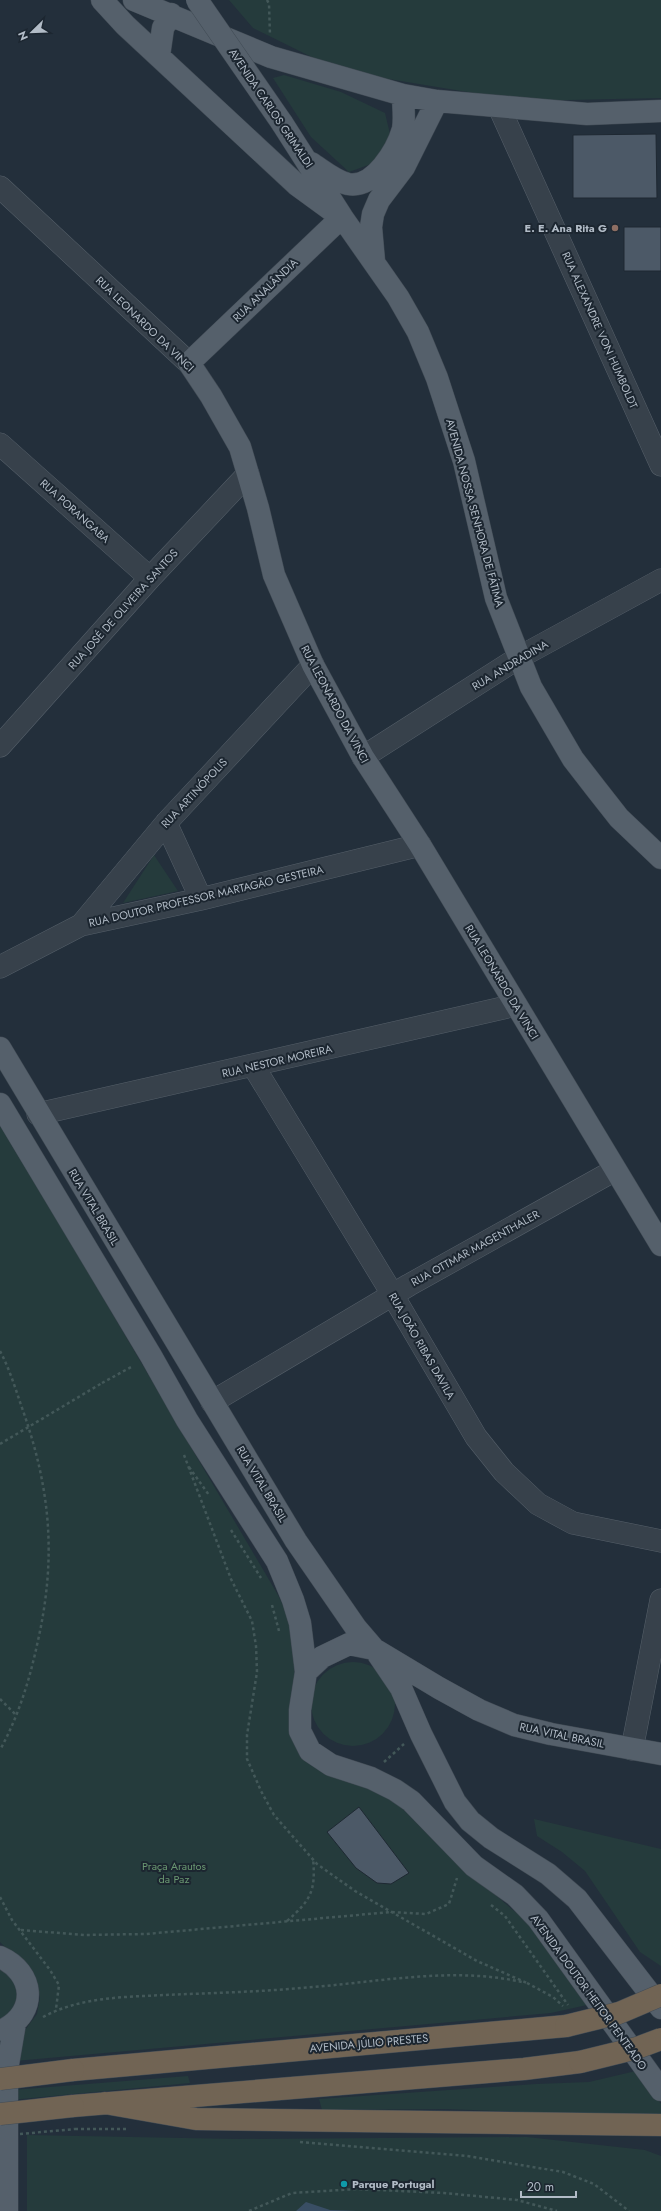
<svg xmlns="http://www.w3.org/2000/svg" width="661" height="2211" viewBox="0 0 661 2211" font-family="Jost,sans-serif">
  <style>
    .green { fill: #253b3c }
    .water { fill: #394e64 }
    .building { fill: #4c5967; stroke: #1e2832 }
    .lines { fill: none; stroke-linecap: round; stroke-linejoin: round }
    .minor-casing { stroke: #555f69; stroke-width: 23 }
    .major-casing { stroke: #404a54; stroke-width: 23 }
    .highway-casing { stroke: #424c56; stroke-width: 23 }
    .path { stroke: #435859; stroke-width: 2.5; stroke-dasharray: 3 3; stroke-linecap: butt }
    .minor { stroke: #37414b; stroke-width: 22 }
    .major { stroke: #55606b; stroke-width: 22 }
    .highway { stroke: #716454; stroke-width: 22 }
    .major-bridge-casing { stroke: #404a54; stroke-width: 23; stroke-linecap: butt }
    .highway-bridge-casing { stroke: #424c56; stroke-width: 23; stroke-linecap: butt }
    .path-bridge { stroke: #435859; stroke-width: 2.5; stroke-dasharray: 3 3; stroke-linecap: butt }
    .major-bridge { stroke: #55606b; stroke-width: 22 }
    .highway-bridge { stroke: #716454; stroke-width: 22 }
    .education-dot { fill: #8d6e63; stroke: #1c2630; stroke-width: 1.5 }
    .culture-dot { fill: #0f9aa8; stroke: #1c2630; stroke-width: 1.5 }
    .labels { text-anchor: middle; dominant-baseline: central; stroke-width: 4; stroke-linejoin: round; paint-order: stroke }
    .street-label { font-size: 11px; fill: #b2bcc7; stroke: #1c2630 }
    .poi-label { font-size: 11px; font-weight: bold; fill: #b2bcc7; stroke: #1c2630; text-anchor: end }
    .park-label { font-size: 11px; fill: #6a9771; stroke: #1c2630 }
  </style>
  <rect width="100%" height="100%" fill="#232f3b"/>
  <path class="green" d="M229,0h432v98l-139,3 -182,-30 -87,-43z
    M284,75l57,17 44,21 6,25 -20,26 -22,8 -38,-35 -38,-59z
    M154,855l24,36 -55,12z
    M0,1123l278,472 15,31 4,34 -8,65 8,23 82,42 18,13 44,45 87,75 59,82 -36,8 -536,48 10,-31 12,-16 3,-17 -5,-20 -35,-35z
    M311 1704a42 42 0 1 1 84 0a42 42 0 1 1-84 0Z
    M534,1819l127,30v117l-21,-14 -55,-81 -23,-19 -25,-16z
    M0,1962l24,32 -24,32z
    M640,2070l21,34v10h-91l-124,-5 -124,1 -3,-11 217,-15 53,-2z
    M188,2076l2,7 -190,18v-10z
    M27,2135l209,4 291,-2 118,13 16,6v55h-634z"/>
  <path class="water" d="M306,2202l24,8 27,1h-61z"/>
  <path class="building" d="M656,134l1,64h-84v-63z
    M624,227h37v44h-37z
    M359,1807l50,66 -18,11 -14,-1 -21,-15 -29,-36z"/>
  <g class="lines">
    <g class="minor-casing">
      <path id="minor" d="M499,107l162,358
        M0,187l189,176
        M0,444l150,134
        M0,746l150,-168 98,-104
        M363,757l155,-99 143,-78
        M166,823l35,76
        M81,925l85,-102 147,-158
        M0,967l81,-42 120,-26 219,-54
        M254,1067l131,215 91,155 28,35 34,32 35,19 88,18
        M38,1114l478,-109
        M212,1402l197,-117 206,-115
        M632,1749l29,-149"/>
    </g>
    <g class="major-casing">
      <path id="major" d="M102,0l23,25 172,160 37,27
        M134,0l137,57 132,38 34,6 150,13 74,-3
        M159,56l4,-28 8,-14
        M282,123l60,94 56,80 20,35 19,46 27,83 32,137 35,89 42,72 24,31 22,28 42,40
        M311,163c11,7 24,18 37,21 26,5 49,-34 55,-55 2,-11 0,-23 0,-34
        M342,217l-153,146 22,33 29,51 18,61 16,67 39,90 50,92 57,88 241,400
        M374,261l-3,-34 2,-13 6,-14 25,-33 33,-66
        M0,1048l296,493 60,87 18,21 65,39 40,22 35,15 37,9 110,20
        M0,1104l151,252 36,64 90,141 16,39 7,23 6,49 -6,38v21l10,20 21,14 40,13 24,12 16,11 63,65 41,29 23,24 123,171
        M378,1654l23,34 20,46 34,68 15,19 21,17 57,36 29,25 84,109
        M306,1672l16,-15 27,-13 25,5
        M0,1957c34,15 39,55 3,73
        M7,2211v-141l8,-47"/>
    </g>
    <g class="highway-casing">
      <path id="highway" d="M73,2070l493,-44
        M105,2103l91,16 465,6
        M73,2106l451,-37 56,-7"/>
    </g>
    <path class="path" d="M267,0l2,4 1,31
      M0,1351c9,17 15,36 21,54 30,84 36,153 16,240 -8,37 -19,72 -37,105
      M102,1383l31,-17
      M184,1455l47,124 21,42 4,25 1,26 -10,63v24l14,32 13,24 43,49 38,27 122,70 50,22
      M189,1467l20,28
      M231,1530l30,48
      M272,1605l7,26
      M0,1699l16,16
      M384,1762l20,-18
      M0,1897l12,23 38,50 9,15 -3,24
      M491,1905l14,11 63,89
      M287,1921c24,-21 29,-30 26,-63
      M21,1930l63,5 62,-1 245,-22 35,2 23,-10 8,-26
      M527,1983l26,14 10,9
      M43,2017c37,-20 81,-20 122,-22 45,-2 91,-3 136,-7 73,-5 149,-22 221,-6
      M75,2129h51
      M300,2142l167,14 96,16 31,12 35,27
      M249,2211l43,-18 65,-4 87,4 73,7 40,11"/>
    <use href="#minor" class="minor"/>
    <use href="#major" class="major"/>
    <use href="#highway" class="highway"/>
    <g class="major-bridge-casing">
      <path id="major-bridge" d="M197,0l85,123"/>
    </g>
    <g class="highway-bridge-casing">
      <path id="highway-bridge" d="M566,2026l53,-13 42,-18
        M580,2062l57,-14 24,-9
        M0,2079l73,-9
        M0,2114l73,-8"/>
    </g>
    <path class="path-bridge" d="M0,1444l102,-61
      M20,2134l55,-5"/>
    <use href="#major-bridge" class="major-bridge"/>
    <use href="#highway-bridge" class="highway-bridge"/>
  </g>
  <circle class="education-dot" cx="615" cy="228" r="4"/>
  <circle class="culture-dot" cx="344" cy="2184" r="4"/>
  <g class="labels">
    <g class="street-label">
      <text transform="translate(271 108) rotate(56)">AVENIDA CARLOS GRIMALDI</text>
      <text transform="translate(265 290) rotate(-44)">RUA ANALÂNDIA</text>
      <text transform="translate(145 324) rotate(44)">RUA LEONARDO DA VINCI</text>
      <text transform="translate(600 330) rotate(66)">RUA ALEXANDRE VON HUMBOLDT</text>
      <text transform="translate(75 511) rotate(42)">RUA PORANGABA</text>
      <text transform="translate(475 513) rotate(75)">AVENIDA NOSSA SENHORA DE FÁTIMA</text>
      <text transform="translate(123 609) rotate(-48)">RUA JOSÉ DE OLIVEIRA SANTOS</text>
      <text transform="translate(510 665) rotate(-31)">RUA ANDRADINA</text>
      <text transform="translate(335 704) rotate(62)">RUA LEONARDO DA VINCI</text>
      <text transform="translate(194 793) rotate(-47)">RUA ARTINÓPOLIS</text>
      <text transform="translate(206 896) rotate(-13)">RUA DOUTOR PROFESSOR MARTAGÃO GESTEIRA</text>
      <text transform="translate(502 982) rotate(59)">RUA LEONARDO DA VINCI</text>
      <text transform="translate(277 1061) rotate(-13)">RUA NESTOR MOREIRA</text>
      <text transform="translate(94 1207) rotate(59)">RUA VITAL BRASIL</text>
      <text transform="translate(475 1248) rotate(-29)">RUA OTTMAR MAGENTHALER</text>
      <text transform="translate(422 1346) rotate(60)">RUA JOÃO RIBAS DAVILA</text>
      <text transform="translate(262 1484) rotate(59)">RUA VITAL BRASIL</text>
      <text transform="translate(562 1735) rotate(12)">RUA VITAL BRASIL</text>
      <text transform="translate(589 1992) rotate(54)">AVENIDA DOUTOR HEITOR PENTEADO</text>
      <text transform="translate(369 2043) rotate(-5)">AVENIDA JÚLIO PRESTES</text>
    </g>
    <g class="poi-label">
      <text x="607" y="228">E. E. Ana Rita G</text>
      <text x="352" y="2184" text-anchor="start">Parque Portugal</text>
    </g>
    <g class="park-label">
      <text x="174" y="1866">Praça Arautos<tspan x="174" dy="13">da Paz</tspan></text>
    </g>
  </g>
  <g transform="translate(32 32) rotate(247)" stroke="#1c2630" stroke-width="3" paint-order="stroke">
  <path d="M0-3L7 15L0 10L-7 15Z" fill="#b2bcc7"/>
  <text y="-6" font-size="11" font-weight="bold" text-anchor="middle" fill="#b2bcc7">N</text>
  </g>
  <path d="M521 2191v6h55v-6" fill="none" stroke="#b2bcc7" stroke-width="2"/>
  <text x="527" y="2191" font-size="12" fill="#b2bcc7" stroke="#1c2630" stroke-width="3" paint-order="stroke">20 m</text>
</svg>
